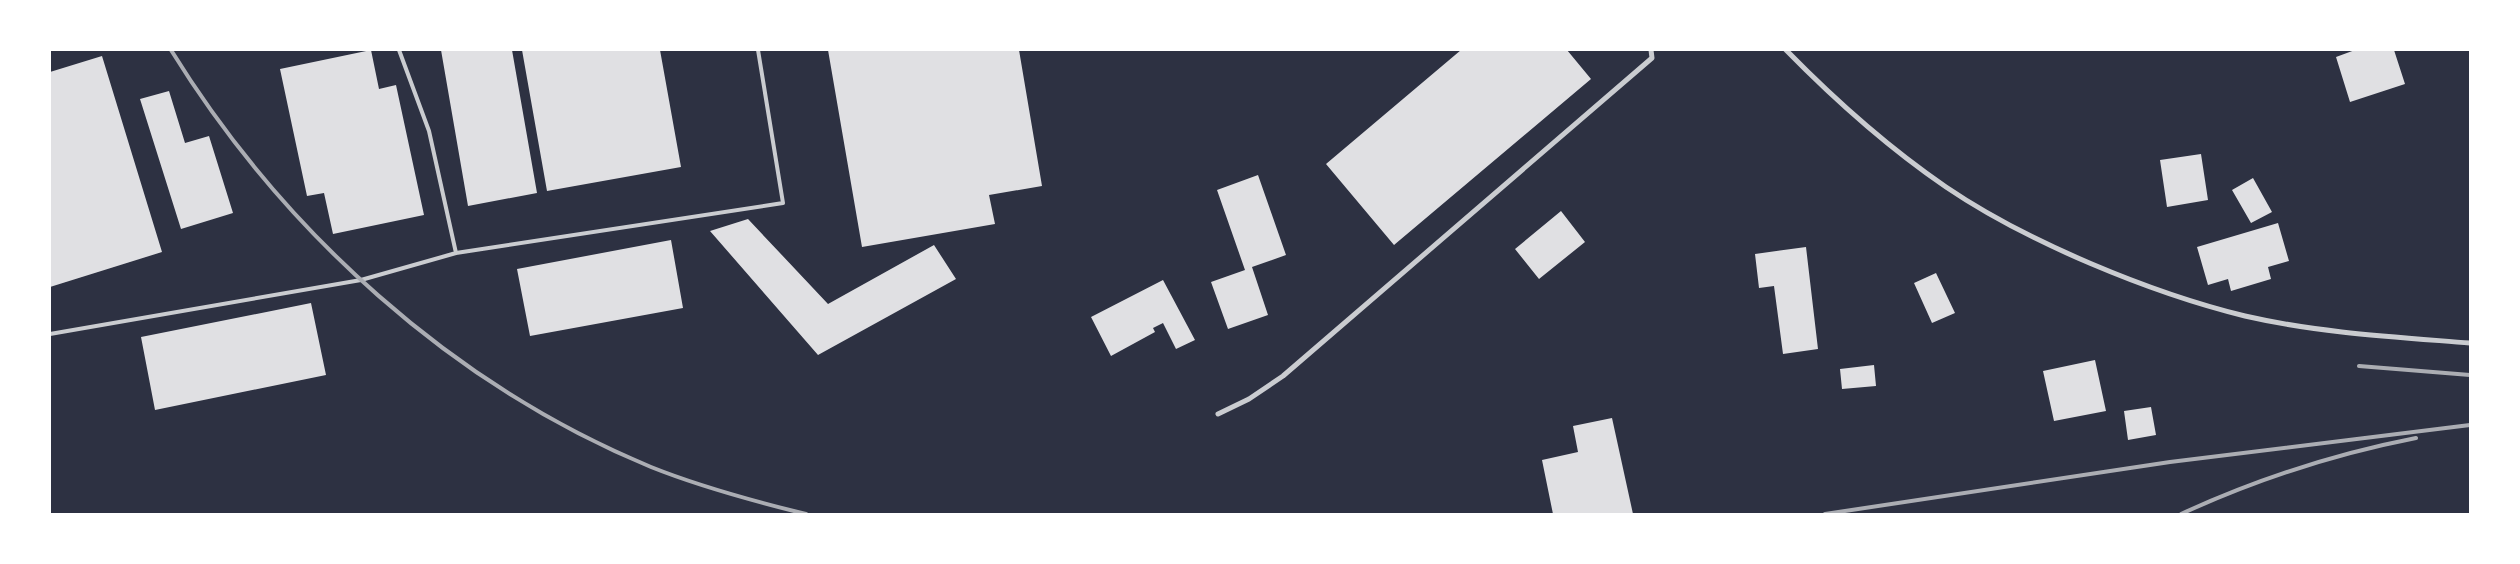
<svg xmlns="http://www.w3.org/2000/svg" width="2520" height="564" viewBox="0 0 2520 564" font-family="'DejaVu Sans',sans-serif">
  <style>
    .building { fill: #e0e0e3 }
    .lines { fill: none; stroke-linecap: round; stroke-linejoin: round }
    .service { stroke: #caccd0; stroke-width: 4 }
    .minor { stroke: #caccd0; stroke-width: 5 }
    .rail { stroke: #abadb3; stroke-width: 4 }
  </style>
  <rect width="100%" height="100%" fill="#2d3142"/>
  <path class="building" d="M371,50l8,39 17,-4 28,130 -91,19 -9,-41 -17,3 -27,-127z
    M441,50h71l25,143 -69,13z
    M522,50h138l21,117 -134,24z
    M828,50h191l23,136 -53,9 6,29 -133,23z
    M1461,50h106l24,29 -197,166 -68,-81z
    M2355,50h39l11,34 -55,18 -14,-45z
    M102,56l60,196 -112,35v-215z
    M169,91l16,52 24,-7 24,77 -52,16 -41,-130z
    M2201,154l7,46 -41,7 -7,-47z
    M1258,175l28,80 -34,12 16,48 -40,14 -17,-47 34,-12 -28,-80z
    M2253,178l19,34 -21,11 -19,-33z
    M1561,211l24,31 -46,37 -24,-30z
    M748,219l80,85 106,-59 22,34 -138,76 -108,-124z
    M2278,223l11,38 -21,6 3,12 -40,12 -3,-12 -20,6 -11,-38z
    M671,240l12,68 -153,28 -13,-67z
    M1806,247l12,102 -35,5 -9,-68 -15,2 -4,-34z
    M1936,273l19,40 -23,10 -18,-40z
    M1163,280l32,60 -19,9 -13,-26 -10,5 2,4 -44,24 -20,-39z
    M311,303l15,72 -171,35 -14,-73z
    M2095,360l11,51 -52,10 -11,-50z
    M1874,365l2,21 -34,3 -2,-20z
    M2151,407l5,28 -28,5 -4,-29z
    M1612,418l21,96h-80l-11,-54 36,-8 -5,-26z"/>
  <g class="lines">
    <path class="service" d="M399,50l30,81 27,122
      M50,334l311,-54 95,-27 327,-50 -25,-153"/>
    <path class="minor" d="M1786,50c49,50 103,98 160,137 81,55 205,106 299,129 74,17 150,21 225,27
      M1218,414l31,-15 34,-23 369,-318 -1,-8"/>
    <path class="rail" d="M171,50c112,181 281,335 480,417 50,20 102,34 155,47
      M2359,366l111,9
      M1825,514l345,-52 300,-37
      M2181,514c76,-35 153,-60 235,-76"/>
  </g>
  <rect width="2520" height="564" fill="none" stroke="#ffffff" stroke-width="102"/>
</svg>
